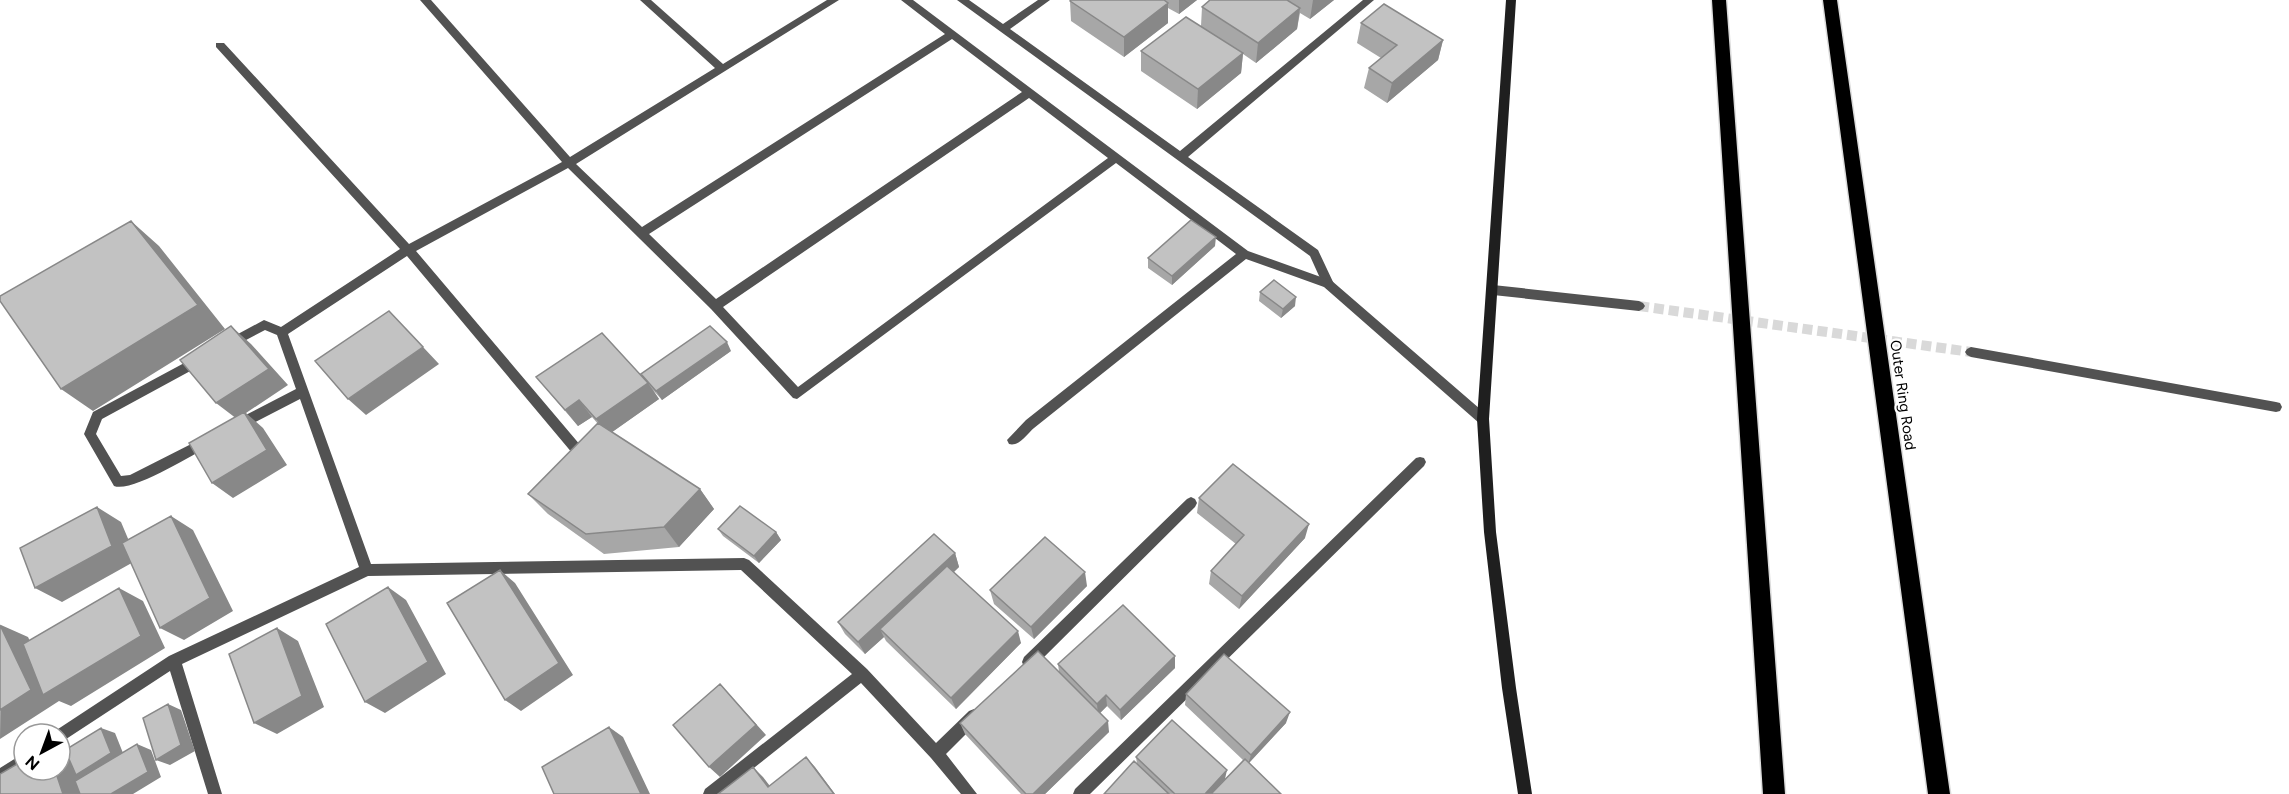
<svg xmlns="http://www.w3.org/2000/svg" width="2289" height="794" viewBox="0 0 2289 794" font-family="Figtree,sans-serif">
  <style>
    .lines { fill: none; stroke-linecap: round; stroke-linejoin: round }
    .street-tunnel { stroke: #d9d9d9; stroke-width: 10; stroke-dasharray: 10 5; stroke-linecap: butt }
    .highway-casing { stroke: #dbdbdb; stroke-width: 3 }
    .lane { fill: #525252; fill-rule: evenodd }
    .street { fill: #525252; fill-rule: evenodd }
    .secondary { fill: #1f1f1f; fill-rule: evenodd }
    .highway { fill: #000; fill-rule: evenodd }
    .wall { fill: #a7a7a7 }
    .shaded-wall { fill: #888 }
    .building { fill: #c2c2c2; stroke: #888; stroke-width: 1.5 }
    .labels { text-anchor: middle; dominant-baseline: central; stroke-width: 4.5; stroke-linejoin: round; paint-order: stroke }
    .street-label { font-size: 15px; fill: #000; stroke: #fff }
  </style>
  <rect width="100%" height="100%" fill="#fff"/>
  <g class="lines">
    <path class="street-tunnel" d="M1639,306l332,46"/>
    <g class="highway-casing">
      <path id="highway" d="M1712,0h14l59,794h-22z
        M1823,0h14l113,794h-22z"/>
    </g>
    <path class="lane" d="M957,0h12l34,24 35,-24h12l-40,29 170,122 183,-151h11l-186,157 130,93 16,34 -2,3h-8l-14,-31z"/>
    <path class="street" d="M420,0h11l139,157 145,-89 -75,-68h11l72,64 104,-64h12l-263,164 66,63 303,-193 -44,-34h12l335,251 84,30 155,134 2,4 -2,4 -4,1 -4,-1 -155,-136 -78,-28 -212,169c-7,6 -15,19 -25,16l-2,-4 19,-20 210,-166 -120,-91 -319,236 -4,-1 -82,-89 -143,-141 -152,83 165,195 2,4 -2,4 -4,1 -4,-1 -166,-198 -119,78 83,230 373,-6 5,2 118,109 69,74 33,-32 5,-2 5,2 2,5 -2,5 -33,33 31,40h-16l-30,-36 -70,-75 -140,111h-18l2,-5 147,-115 -111,-104 -373,6 -186,88 40,130h-14l-38,-123 -110,72v-9h-6l1,-3 114,-75 190,-89 -59,-168 -58,30 -4,1 -4,-1 -2,-4 2,-4 62,-32 -19,-54 -12,-5 -36,19 -4,-2 -2,-3 2,-3 39,-21 17,7 119,-78 -184,-202v-4h8l185,201 153,-82zM952,39l70,53 -306,207 -67,-65zM1029,98l79,60 -310,229 -75,-80z
      M1493,285l146,16 4,2 2,3 -2,3 -4,2 -146,-16 -6,-5z
      M1971,347l305,55 4,1 2,4 -2,4 -4,1 -305,-55 -4,-2 -2,-3 2,-3z
      M201,354l4,1 2,4 -2,4 -103,56 -6,15 25,42 9,-1 77,-39 4,1 2,4 -2,4c-19,10 -79,48 -97,41l-30,-52 9,-22z
      M1420,457l4,1 2,4 -2,4 -334,328h-17l2,-5 341,-331z
      M1191,497l4,2 2,4 -2,4 -161,160 -5,2 -5,-2 -2,-5 2,-5 163,-158z
      M24,753v15l-24,15v-15z"/>
    <path class="secondary" d="M1506,0h10l-27,419 7,113 20,156 16,106h-14l-16,-106 -18,-156 -7,-113z"/>
    <use href="#highway" class="highway"/>
  </g>
  <path class="wall" d="M1071,0h126l-18,14 -11,-6v15l-44,34 -53,-36 -1,-20z
    M1210,0h124l-24,19 -10,-6 -3,16 -41,34 -13,-9 -2,19 -44,36 -56,-38v-20l60,-25 1,-19z
    M1361,23l82,17 -5,20 -51,43 -23,-15 5,-20 12,-10 -24,-15z
    M1215,246l-43,39 -24,-17v-10z
    M1260,292l35,14 -14,12 -22,-17z
    M731,351l-69,49 -9,-10 6,9 -47,33 88,57 14,20 -35,38 -75,7 -56,-40 -20,-20 70,-70 -6,-7 -14,9 -42,-49 106,-1z
    M1199,498l106,40 -66,71 -30,-25 2,-13 25,-27 -39,-31z
    M718,529l58,3 5,8 -22,23 -36,-27z
    M955,553l4,14 -5,5 67,71 -65,66 -70,-68 -2,-4 -19,17 -20,-20 -7,-12z
    M1087,586l-53,53 -40,-35 -4,-14z
    M1058,664l117,4 -54,52 -14,-14 -7,7 9,19 -64,62h-24l-56,-60 -5,-11 99,-51z
    M1186,694l100,29 -37,40 32,31h-177l33,-30 -1,-7 89,22 18,-19 -58,-55z"/>
  <path class="shaded-wall" d="M1179,0h18l-18,14z
    M1313,0h21l-24,19z
    M1168,3v20l-44,34v-20z
    M1300,8l-3,21 -41,34 2,-20z
    M1443,40l-5,20 -51,43 5,-20z
    M1243,53l-2,20 -44,36 1,-20z
    M131,221l28,25 66,83 -132,82 -32,-22z
    M1216,237l-1,9 -43,39v-9z
    M1296,297l-1,9 -14,12 2,-9z
    M231,326l20,18 37,41 -42,28 17,15 24,37 -54,33 -21,-15 25,-64 -21,-16z
    M727,342l4,9 -69,49 -6,-9z
    M423,347l16,17 -73,51 -18,-16z
    M648,383l11,16 -51,36 -12,-16z
    M579,400l13,17 -14,9 -13,-16z
    M700,489l14,20 -35,38 -15,-20z
    M97,507l24,15 16,38 -75,42 -27,-14z
    M171,516l22,14 40,81 -49,29 -24,-12z
    M1309,524l-4,14 -66,71 3,-13z
    M776,532l5,8 -22,23 -5,-7z
    M955,553l4,14 -73,68 -6,-6 4,8 -19,17 -7,-12z
    M500,570l15,13 58,92 -52,36 -16,-11z
    M1085,572l2,14 -53,53 -3,-12z
    M388,587l18,13 40,74 -61,39 -20,-11z
    M119,588l24,13 22,47 -94,58 -12,-5 -59,38 1,-114 27,12 25,52z
    M277,628l21,13 26,66 -47,27 -23,-11z
    M1018,631l3,12 -65,66 -5,-11z
    M1175,656v12l-54,52 -1,-10z
    M720,684l46,51 -46,42 -11,-10z
    M1106,695l1,11 -9,9 -1,-11z
    M168,704l13,6 14,41 -25,14 -14,-5z
    M1290,712l-4,11 -38,41 3,-9z
    M1108,721l1,11 -64,62h-12z
    M609,727l14,10 27,57h-9z
    M101,728l14,5 10,25 -34,22 -9,-3 6,17h-25l-8,-24h5v-18l15,5z
    M137,744l14,6 10,27 -28,17h-22z
    M806,757l9,10 20,27h-1z
    M753,767l10,10 13,17 -8,-7z
    M1227,770l-2,9 -14,15h-6z"/>
  <path class="building" d="M1071,0h93l4,3 -44,34 -54,-36z
    M1210,0h77l13,8 -42,35 -56,-36z
    M1384,4l59,36 -51,43 -23,-15 28,-23 -36,-22z
    M1186,17l57,36 -45,36 -57,-38z
    M1191,220l25,17 -44,39 -24,-18z
    M131,221l67,84 -137,84 -61,-88v-5z
    M1274,280l22,17 -13,12 -23,-17z
    M389,311l34,36 -75,52 -33,-38z
    M231,326l38,43 -53,34 -36,-43z
    M710,326l17,16 -71,49 -15,-17z
    M602,333l46,50 -52,36 -17,-19 -14,10 -29,-33z
    M244,412l23,38 -55,33 -23,-40z
    M598,423l102,66 -36,38 -78,7 -58,-40z
    M1233,464l76,60 -67,72 -31,-25 33,-36 -45,-37z
    M740,506l36,26 -22,24 -36,-27z
    M97,507l15,39 -77,42 -15,-40z
    M171,516l39,82 -50,30 -38,-85z
    M934,534l21,19 -97,89 -20,-20z
    M1045,537l40,35 -54,55 -41,-37z
    M947,566l71,65 -67,67 -71,-69z
    M500,570l59,93 -54,37 -58,-97z
    M388,587l40,75 -63,40 -39,-78z
    M119,588l22,48 -98,59 -20,-51z
    M1123,605l52,51 -55,54 -14,-15 -9,9 -39,-40z
    M0,625l31,65 -31,20z
    M277,628l25,68 -48,27 -25,-69z
    M1038,651l70,70 -75,73h-7l-66,-71z
    M1224,654l66,58 -39,43 -65,-61z
    M720,684l36,41 -47,42 -36,-42z
    M168,704l13,41 -25,15 -13,-42z
    M1172,720l55,50 -22,24h-30l-39,-37z
    M609,727l32,67h-87l-12,-27z
    M101,728l10,25 -35,22 -11,-25z
    M137,744l11,28 -37,22h-31l-5,-13z
    M806,757l28,37h-116l35,-27 15,20z
    M1245,759l36,35h-70z
    M24,760v10h31l8,24h-63v-20z
    M1134,761l35,33h-65z"/>
  <g class="labels">
    <g class="street-label">
      <text transform="translate(1903 395) rotate(82)">Outer Ring Road</text>
    </g>
  </g>
  <g transform="translate(42 752) rotate(221)"><circle r="28" fill="#ffffff" stroke="#999999" stroke-width="1.5"/>
  <path d="M0-4.5L10 22L0 15L-10 22Z" fill="#000000"/>
  <text y="-9" font-size="16" font-weight="bold" text-anchor="middle" fill="#000000">N</text>
  </g>
</svg>
